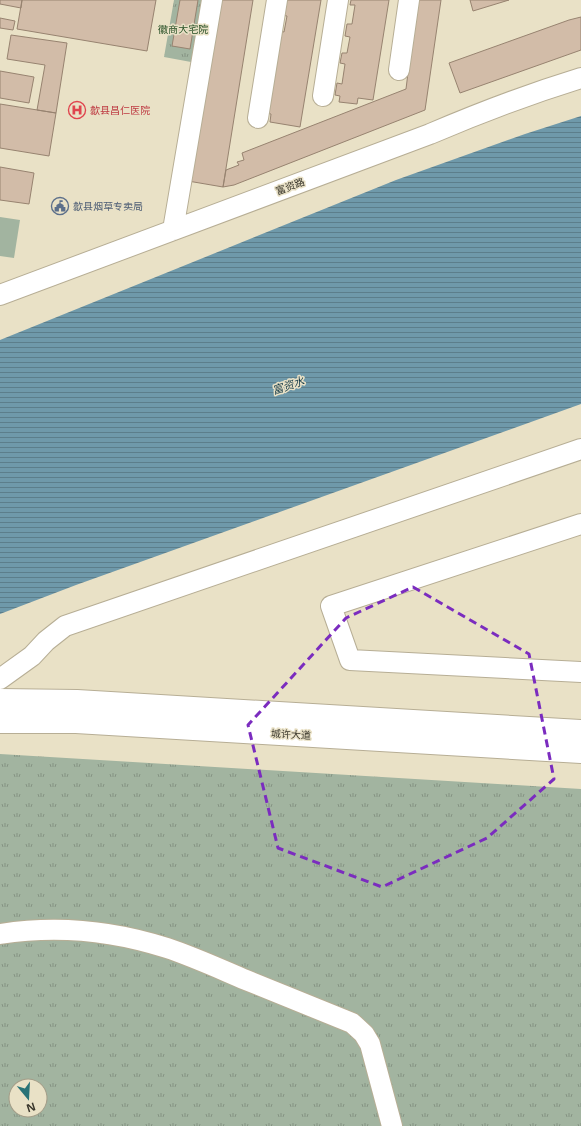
<svg xmlns="http://www.w3.org/2000/svg" width="581" height="1126" viewBox="0 0 581 1126" font-family="'Open Sans','Noto Sans SC',sans-serif">
  <style>
    .grass { fill: url(#grass-tufts); fill-rule: evenodd }
    .pitch { fill: #a2b4a0 }
    .water { fill: url(#water-rules) }
    .building { fill: #d2bca8; stroke: #978370 }
    .lines { fill: none; stroke-linecap: round; stroke-linejoin: round }
    .minor-casing { stroke: #b7ae95; stroke-width: 22 }
    .major-casing { stroke: #b7ae95; stroke-width: 24 }
    .minor { stroke: #fff; stroke-width: 20 }
    .major { stroke: #fff; stroke-width: 22 }
    .marked { fill: none; stroke: #7b2cbf; stroke-width: 3; stroke-dasharray: 8 5; stroke-linejoin: round }
    .labels { text-anchor: middle; dominant-baseline: central; stroke-width: 3; stroke-linejoin: round; paint-order: stroke }
    .park-label { font-size: 10px; fill: #274f25; stroke: #e9e1c6 }
    .health-label { font-size: 10px; fill: #be3a42; stroke: #e9e1c6; text-anchor: start }
    .street-label { font-size: 10px; fill: #39362b; stroke: #e9e1c6 }
    .service-label { font-size: 10px; fill: #4e5e75; stroke: #e9e1c6; text-anchor: start }
    .water-label { font-size: 11px; font-style: italic; fill: #153b49; stroke: #e9e1c6 }
  </style>
  <defs>
    <pattern id="grass-tufts" width="24" height="20" patternUnits="userSpaceOnUse"><rect width="24" height="20" fill="#a2b4a0"/><path d="M3 7l-1-3M5 7V3M7 7l1-3M15 17l-1-3M17 17v-4M19 17l1-3" fill="none" stroke="#859383"/></pattern>
    <pattern id="water-rules" width="6" height="5" patternUnits="userSpaceOnUse"><rect width="6" height="5" fill="#6f99aa"/><path d="M0 2.5h6" fill="none" stroke="#5c7e8b"/></pattern>
  </defs>
  <rect width="100%" height="100%" fill="#e9e1c6"/>
  <path class="grass" d="M174,0h28l-11,62 -27,-5z
    M0,754l581,35v337h-581zM16,1086h24v24h-24z"/>
  <path class="pitch" d="M0,217l20,3 -6,38 -14,-2z"/>
  <path class="water" d="M581,116v288l-505,181 -76,29v-274l396,-160 129,-46z"/>
  <path class="building" d="M0,0h22l-1,8 -21,-4z
    M22,0h134l-9,51 -130,-22z
    M180,0h18l-8,49 -18,-3z
    M218,0h35l-30,187 -35,-6z
    M284,0h37l-21,127 -30,-5 1,-8 -5,-1 13,-82 5,1 3,-16 -6,-1z
    M351,0h38l-16,100 -15,-2 -1,6 -18,-2 1,-6 -5,-1 2,-12 5,1 3,-20 -5,-1 2,-10h5l3,-16 -5,-1 2,-12h5l3,-19h-5z
    M417,0h24l-16,110 -191,75 -11,2 3,-17 13,-5 -2,-3 7,-2 -2,-7 164,-64z
    M470,0h39l-36,11z
    M581,17v33l-121,43 -11,-30 120,-43z
    M0,18l15,3 -2,9 -13,-2z
    M11,35l56,8 -11,70 -19,-3 8,-45 -38,-6z
    M0,71l34,6 -5,26 -29,-5z
    M0,104l56,9 -7,43 -49,-8z
    M0,167l34,6 -5,31 -29,-4z"/>
  <g class="lines">
    <g class="minor-casing">
      <path id="minor" d="M399,70l10,-70
        M323,96l15,-96
        M258,118l19,-118
        M173,230l39,-230
        M0,295l430,-161c49,-21 99,-40 151,-56
        M581,524l-250,82 19,54 231,12
        M0,679l32,-23 14,-15 19,-15 516,-177
        M0,934c56,-9 114,-3 167,14 27,9 53,21 79,32 35,14 71,29 106,43l12,11 6,10 22,82"/>
    </g>
    <g class="major-casing">
      <path id="major" d="M0,700l77,1 504,30
        M0,722h76l505,30"/>
    </g>
    <use href="#minor" class="minor"/>
    <use href="#major" class="major"/>
  </g>
  <path class="marked" d="M413,587l116,67 25,125 -67,59 -105,49 -104,-39 -30,-123 98,-107z"/>
  <defs>
    <g id="hospital-ring" transform="scale(0.9)"><circle r="9.5" fill="#e9e1c6" stroke="#e0444e" stroke-width="1.5"/><path d="M-5-5h3v3.5h4V-5h3V5h-3V1.5h-4V5h-3Z" fill="#e0444e"/></g>
    <g id="civic-ring" transform="scale(0.9)"><circle r="9.5" fill="#e9e1c6" stroke="#5c6f8a" stroke-width="1.5"/><path d="M-.6-6.5H3V-4.5H.6V-3L4-1V1h2V6H-6V1h2V-1L-.6-3ZM-1.2 2.5V6h2.4V2.5Z" fill="#5c6f8a"/></g>
  </defs>
  <g fill-rule="evenodd">
    <use href="#hospital-ring" x="77" y="110"/>
    <use href="#civic-ring" x="60" y="206"/>
  </g>
  <g class="labels">
    <g class="park-label">
      <text x="183" y="29">徽商大宅院</text>
    </g>
    <g class="health-label">
      <text x="90" y="110">歙县昌仁医院</text>
    </g>
    <g class="street-label">
      <text transform="translate(290 186) rotate(-20)">富资路</text>
      <text transform="translate(291 734) rotate(3)">城许大道</text>
    </g>
    <g class="service-label">
      <text x="73" y="206">歙县烟草专卖局</text>
    </g>
    <g class="water-label">
      <text transform="translate(288 385) rotate(-18)">富资水</text>
    </g>
  </g>
  <g transform="translate(28 1098) rotate(162)"><circle r="19" fill="#e9e1c6" stroke="#a39d88"/>
  <path d="M0-3L7 15L0 10L-7 15Z" fill="#297377"/>
  <text y="-6" font-size="11" font-weight="bold" text-anchor="middle" fill="#39362b">N</text>
  </g>
</svg>
